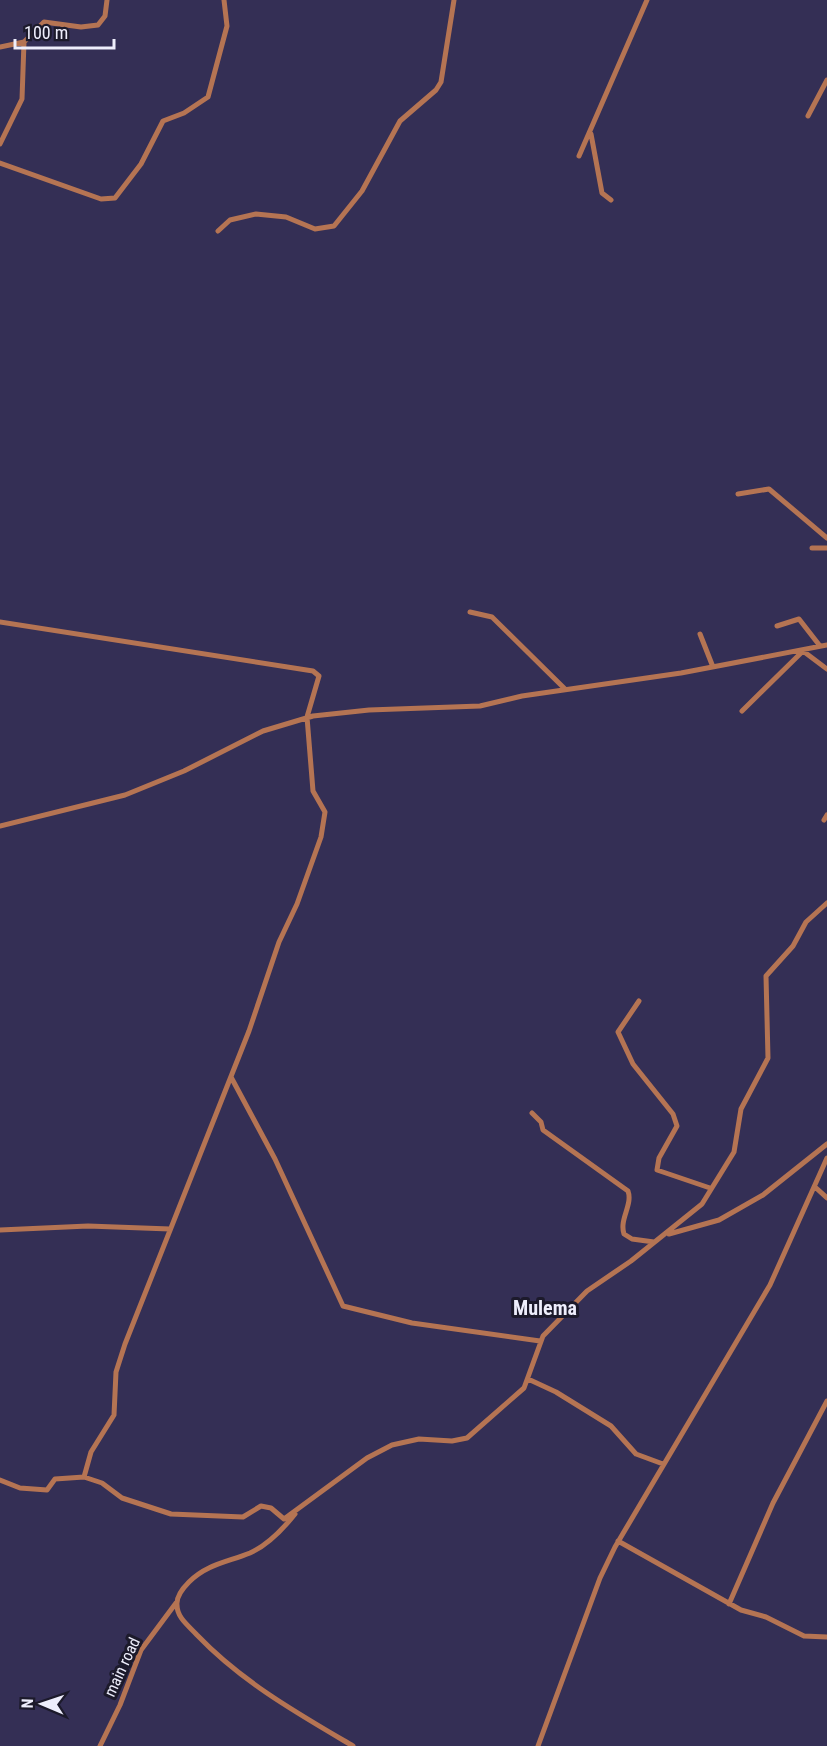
<svg xmlns="http://www.w3.org/2000/svg" width="827" height="1746" viewBox="0 0 827 1746" font-family="'Roboto Condensed',sans-serif">
  <style>
    .lines { fill: none; stroke-linecap: round; stroke-linejoin: round }
    .minor { stroke: #b57453; stroke-width: 5 }
    .labels { text-anchor: middle; dominant-baseline: central; stroke-width: 6; stroke-linejoin: round; paint-order: stroke }
    .street-label { font-size: 16px; fill: #eeeefc; stroke: #1c1a2b }
    .quarter-label { font-size: 20px; font-weight: bold; fill: #eeeefc; stroke: #1c1a2b }
  </style>
  <rect width="100%" height="100%" fill="#342f55"/>
  <g class="lines">
    <path class="minor" d="M0,47l24,-5
      M808,116l19,-36
      M591,134l11,59 9,7
      M0,144l22,-45 2,-57 20,-20 37,5 17,-2 7,-9 2,-16
      M579,156l68,-156
      M0,163l101,36 14,-1 26,-34 22,-43 21,-8 24,-16 19,-71 -3,-26
      M218,231l12,-11 26,-6 30,3 29,12 19,-3 28,-35 38,-70 36,-31 5,-8 13,-82
      M738,494l31,-5 58,49
      M812,548h15
      M470,612l22,5 73,72
      M0,622l313,49 6,5 -12,41 6,74 12,21 -4,25 -24,67 -18,38 -30,89 -124,313 -9,28 -2,43 -23,37 -7,25
      M777,626l22,-7 21,27
      M700,634l13,33
      M742,711l61,-60 24,18
      M824,820l3,-5
      M0,826l125,-31 59,-24 79,-40 50,-15 56,-6 111,-4 42,-10 159,-23 146,-28
      M639,1001l-21,31 15,32 40,50 4,12 -18,32 -2,12 53,18
      M231,1077l44,82 68,147 69,17 128,18
      M532,1113l9,9 2,8 85,61c5,14 -9,28 -4,43l8,5 22,3
      M815,1187l12,11
      M0,1230l88,-4 82,3
      M669,1234l50,-14 44,-25 64,-51
      M528,1379l28,13 55,34 25,28 27,10
      M0,1480l20,8 27,2 8,-11 29,-2 18,6 20,15 49,16 72,3 18,-11 10,2 13,11 83,-61 25,-13 27,-6 33,2 15,-3 57,-50 19,-52 44,-45 44,-30 71,-57 32,-52 7,-43 27,-51 -2,-82 27,-30 13,-24 21,-19
      M295,1514c-12,15 -27,31 -45,39 -22,9 -43,11 -61,29 -6,6 -13,14 -12,23 0,13 12,21 20,30 45,47 100,78 156,111
      M618,1541l123,69 25,7 38,19 23,1
      M729,1604l44,-101 54,-102
      M100,1746l20,-41 21,-55 35,-47
      M538,1746l62,-168 15,-31 155,-262 57,-127"/>
  </g>
  <g class="labels">
    <g class="street-label">
      <text transform="translate(122 1667) rotate(-65)">main road</text>
    </g>
    <g class="quarter-label">
      <text x="545" y="1308">Mulema</text>
    </g>
  </g>
  <g transform="translate(42 1704) rotate(272)" stroke="#1c1a2b" stroke-width="4.5" paint-order="stroke">
  <path d="M0-4.5L10 22L0 15L-10 22Z" fill="#eeeefc"/>
  <text y="-9" font-size="16" font-weight="bold" text-anchor="middle" fill="#eeeefc">N</text>
  </g>
  <path d="M15 39v9h99v-9" fill="none" stroke="#eeeefc" stroke-width="3"/>
  <text x="24" y="39" font-size="18" fill="#eeeefc" stroke="#1c1a2b" stroke-width="4.5" paint-order="stroke">100 m</text>
</svg>
